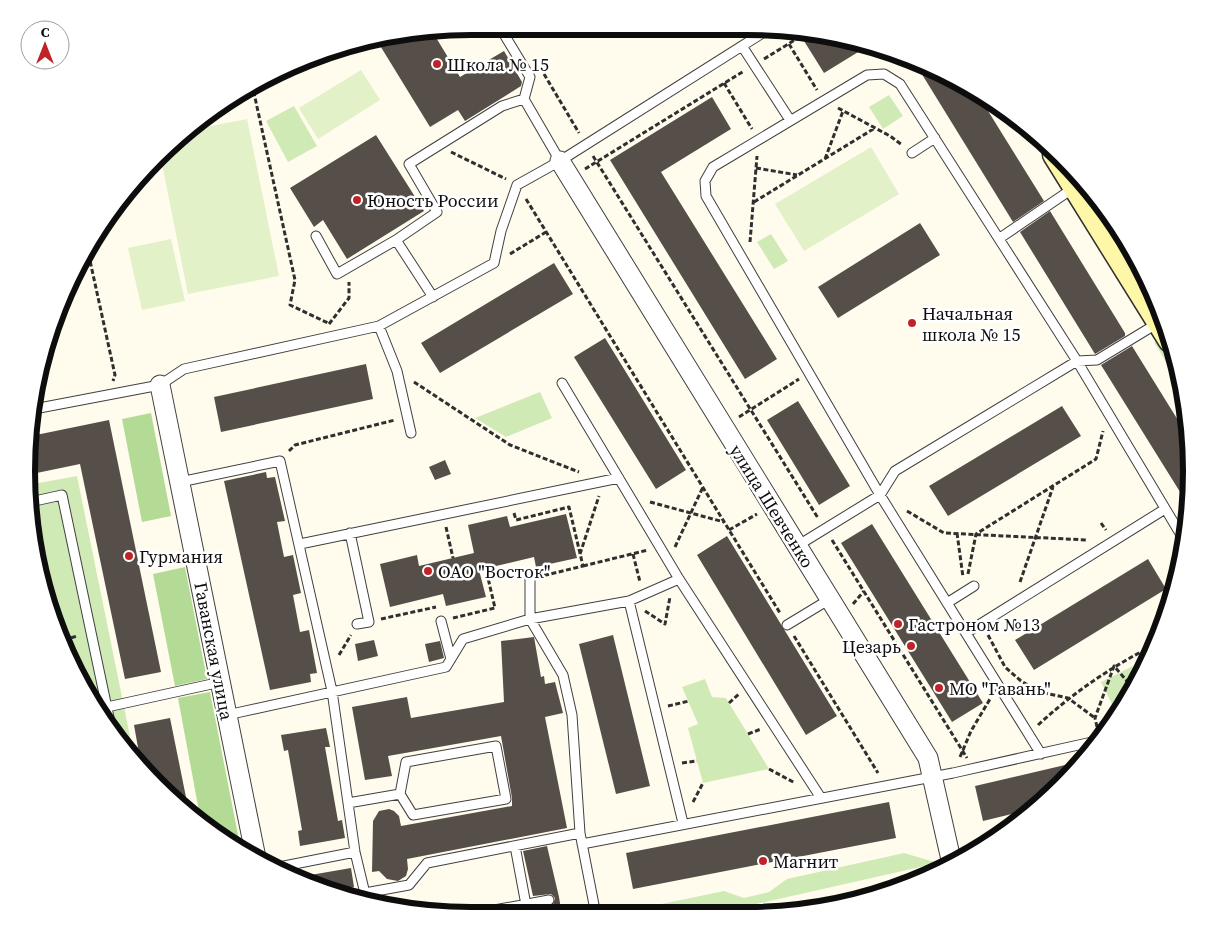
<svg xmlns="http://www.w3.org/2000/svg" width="1218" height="942" viewBox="0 0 1218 942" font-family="'Source Serif 4',serif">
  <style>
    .green { fill: #d0eab6 }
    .forest { fill: #b3db95 }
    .pitch { fill: #e2f1c8 }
    .building { fill: #564f49 }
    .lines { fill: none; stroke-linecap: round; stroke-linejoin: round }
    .lane-casing { stroke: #404040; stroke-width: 11 }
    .street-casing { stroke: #404040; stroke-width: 21 }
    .secondary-casing { stroke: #2f2f2f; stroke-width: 29 }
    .path { stroke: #2f2f2f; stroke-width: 3; stroke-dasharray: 5 2.5; stroke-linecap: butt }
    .lane { stroke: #fff; stroke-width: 9 }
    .street { stroke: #fff; stroke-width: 19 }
    .secondary { stroke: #fff7a8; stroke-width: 26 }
    .poi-dot { fill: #c02327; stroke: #fff; stroke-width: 2 }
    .labels { text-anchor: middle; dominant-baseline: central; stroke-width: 5; stroke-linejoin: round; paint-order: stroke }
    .poi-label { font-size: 18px; fill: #0d0d0d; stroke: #fff; text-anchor: start }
    .street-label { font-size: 18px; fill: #0d0d0d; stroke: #fff }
    .rim { fill: none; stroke: #0d0d0d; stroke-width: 6 }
  </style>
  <rect width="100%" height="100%" fill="#fffced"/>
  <path class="green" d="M889,95l14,21 -20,13 -14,-22z
    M294,106l23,40 -29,16 -22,-41z
    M771,234l17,27 -14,8 -17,-27z
    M1154,342c13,0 26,35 28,46z
    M540,392l12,26 -46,19 -31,-19z
    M77,476l57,280 -48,-62 -45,-108 -13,-101z
    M1150,657l-9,19 -6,-11z
    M1133,666l6,12 -17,28 -7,4 -14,-28z
    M705,679l7,18 14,1 43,71 -66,14 -15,-55 10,-4 -16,-37z
    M904,853l34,10 -230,52h-64l13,-10 67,-14 20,7 25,-6 18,-13z"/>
  <path class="forest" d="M151,413l20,103 -29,6 -20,-103z
    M185,567l22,112 -32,7 -22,-112z
    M210,692l31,158 -17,-9 -23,-19 -23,-124z"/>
  <path class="pitch" d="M361,70l19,30 -62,39 -19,-31z
    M247,119l32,157 -91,18 -28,-140 31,-24z
    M871,147l28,47 -95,57 -29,-47z
    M171,239l14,62 -43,9 -14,-62z"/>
  <path class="building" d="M432,31l28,46 44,-26 18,31 -1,4 -56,35 -7,-11 -28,17 -54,-88z
    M815,35l14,3 39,8 -44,27 -20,-32z
    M915,63l65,35 64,103 -31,21z
    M712,97l19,32 -70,43 116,187 -32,20 -135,-219z
    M376,135l48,76 -77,48 -24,-39 -9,7 -24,-39z
    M1050,211l75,122v3l-30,18 -75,-122z
    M920,223l20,32 -102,63 -20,-31z
    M554,263l19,31 -133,79 -19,-30z
    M605,338l81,132 -30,19 -82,-132z
    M1132,346l57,92 1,70 -89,-143z
    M366,364l7,35 -152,33 -7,-35z
    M798,401l52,85 -31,19 -52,-85z
    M1062,406l19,30 -133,80 -19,-30z
    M109,420l52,252 -36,7 -45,-215 -53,11 -1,-4 5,-35z
    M445,460l6,14 -16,6 -6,-13z
    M266,472l1,6 8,-1 10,44 -8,1 7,35 9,-2 8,38 -8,2 7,37 9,-2 8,43 -7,1 1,8 -41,8 -46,-209z
    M566,514l11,44 -41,9 -2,-10 -55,13 7,27 -40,9 -3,-12 -53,13 -10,-43 37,-9 2,11 55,-13 -6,-28 39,-9 3,11z
    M872,524l111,179 -31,19 -111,-179z
    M727,536l110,180 -31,19 -109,-180z
    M1148,559l18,30 -132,81 -19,-30z
    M613,635l37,151 -34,8 -37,-150z
    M534,637l7,40 3,-1 1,8 10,-2 8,31 -18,4 22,111 -160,31 1,10 -2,7 -8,5 -11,-2 -8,-8 -7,1 1,-51 6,-10 10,-2 5,2 5,5 2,10 111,-20v-8l-11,-62 -113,20 4,20 -27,4 -13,-73 55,-10 4,21 93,-16 -3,-61z
    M374,640l4,16 -20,5 -3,-17z
    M440,641l4,17 -15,4 -4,-18z
    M170,718l19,94 -33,-27 -15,-19 -1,-7 -6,-34z
    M326,728l4,19h-5l13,74 4,-1 3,18 -45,8 -2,-15 4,-1 -14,-80 -4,1 -3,-16z
    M1082,761l-45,47 -54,13 -8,-35z
    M889,802l7,36 -263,51 -7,-36z
    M547,846l12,51 3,18 -24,1 -2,-7 17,-4 2,-7 -4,-4 -18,2 -10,-45z
    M351,868l3,19 -3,1 1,10 -59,-20z"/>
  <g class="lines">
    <g class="lane-casing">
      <path id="lane" d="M499,26l31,51 -6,22 36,62
        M742,46l48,74
        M912,153l23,-15
        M316,236l21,38 59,-34
        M1000,238l75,-51
        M433,297l-37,-57 41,-28 -28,-48 93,-58 22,-7
        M379,326l18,45 14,62
        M562,383l117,196 142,219
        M34,409l126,-24 24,-16 195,-43 115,-63 7,-32 16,-46 43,-24 212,-134
        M180,482l100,-21 52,230 23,161 12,50
        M30,502l32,-7 49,232
        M350,533l19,89 -12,2
        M300,544l319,-66
        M797,546l83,-51 15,-24 182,-110 20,-1 61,-37
        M530,579v40l33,56 9,40 8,118 16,82
        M629,601l54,222
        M947,603l27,-17
        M441,621l10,38
        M787,625l43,-26
        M966,633l199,-124
        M107,707l114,-25
        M227,715l219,-48 17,-28 67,-20 99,-18 50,-22
        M1041,754l-161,-259 -174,-299 -1,-15 8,-14 154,-92 17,-1 16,10 177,277 107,179
        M348,803l52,-9 6,-32 90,-16 10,53 -93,16 -13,-21
        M582,844l371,-71 148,-33
        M515,846l11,59
        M274,868l81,-16
        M365,893l44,-8 18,-22 153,-30
        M467,915l82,-15"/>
    </g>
    <g class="street-casing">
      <path id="street" d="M560,161l368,597 24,106
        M160,385l96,473"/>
    </g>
    <g class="secondary-casing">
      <path id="secondary" d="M1056,154l115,185"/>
    </g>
    <path class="path" d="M728,27l5,8
      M789,44l28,46
      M764,59l42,-26
      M544,74l35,59
      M724,83l28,46
      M252,84l43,196 -5,25 38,18
      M838,108l52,28 12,9
      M451,152l55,27
      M593,156l225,362
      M825,159l18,-48
      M756,168l41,7
      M585,169l159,-98
      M526,199l254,414
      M754,202l121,-74
      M750,242l7,-86
      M87,247l28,128 -2,6
      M510,254l36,-22
      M329,324l20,-26v-16
      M414,382l96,63 69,27
      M739,417l60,-38
      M289,451l6,-6 100,-25
      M650,502l74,20
      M907,511l37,22 143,7
      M514,513l2,7 53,-13 14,59 -41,10
      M1101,523l5,7
      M446,527l7,31
      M729,530l28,-16
      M957,533l6,44
      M832,540l135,218
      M675,547l28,-60
      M580,554l19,-58
      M633,554l7,28
      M583,566l65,-16
      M968,574l8,-40 120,-75 7,-28
      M1020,582l33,-95
      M853,604l11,-13
      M645,611l20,13 5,-27
      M453,618l42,-10 -7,-30 31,-8
      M381,619l55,-12
      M988,635l17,32 16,14 19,11 28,6 27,20
      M794,636l84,137
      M64,640l13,-4
      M339,655l12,-20
      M729,703l10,-9
      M668,706l21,-5
      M1038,725c36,-33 73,-58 116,-80
      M1097,727l-2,-9 19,-52 19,22
      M748,734l13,-5
      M960,757l11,-26 19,-32
      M682,763l15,-2
      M769,769l26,14
      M693,802l10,-19"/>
    <use href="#lane" class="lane"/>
    <use href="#street" class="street"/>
    <use href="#secondary" class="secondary"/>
  </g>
  <g class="poi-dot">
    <circle cx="437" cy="64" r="5"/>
    <circle cx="357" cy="200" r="5"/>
    <circle cx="912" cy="323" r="5"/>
    <circle cx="129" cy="556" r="5"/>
    <circle cx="428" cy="571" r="5"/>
    <circle cx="898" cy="624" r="5"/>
    <circle cx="911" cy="646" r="5"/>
    <circle cx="939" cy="688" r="5"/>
    <circle cx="763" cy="861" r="5"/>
  </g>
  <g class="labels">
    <g class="poi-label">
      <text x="447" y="64">Школа № 15</text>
      <text x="367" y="200">Юность России</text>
      <text x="922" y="313">Начальная<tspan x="922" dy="21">школа № 15</tspan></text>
      <text x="139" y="556">Гурмания</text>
      <text x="438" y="571">ОАО "Восток"</text>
      <text x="908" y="624">Гастроном №13</text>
      <text x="901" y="646" text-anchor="end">Цезарь</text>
      <text x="949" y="688">МО "Гавань"</text>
      <text x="773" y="861">Магнит</text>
    </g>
    <g class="street-label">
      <text transform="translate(772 506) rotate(58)">улица Шевченко</text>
      <text transform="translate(214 651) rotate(79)">Гаванская улица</text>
    </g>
  </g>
  <path d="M0 0H1218V942H0ZM471 35H747A436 436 0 0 1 1183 471V471A436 436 0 0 1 747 907H471A436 436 0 0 1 35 471V471A436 436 0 0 1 471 35Z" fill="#fff" fill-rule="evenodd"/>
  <path class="rim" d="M471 35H747A436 436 0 0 1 1183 471V471A436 436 0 0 1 747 907H471A436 436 0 0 1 35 471V471A436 436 0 0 1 471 35Z"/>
  <g transform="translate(45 45)"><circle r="24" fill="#ffffff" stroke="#9e9e9e"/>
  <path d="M0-4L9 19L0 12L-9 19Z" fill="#c02327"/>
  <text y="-8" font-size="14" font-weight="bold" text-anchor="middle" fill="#0d0d0d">С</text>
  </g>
</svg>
